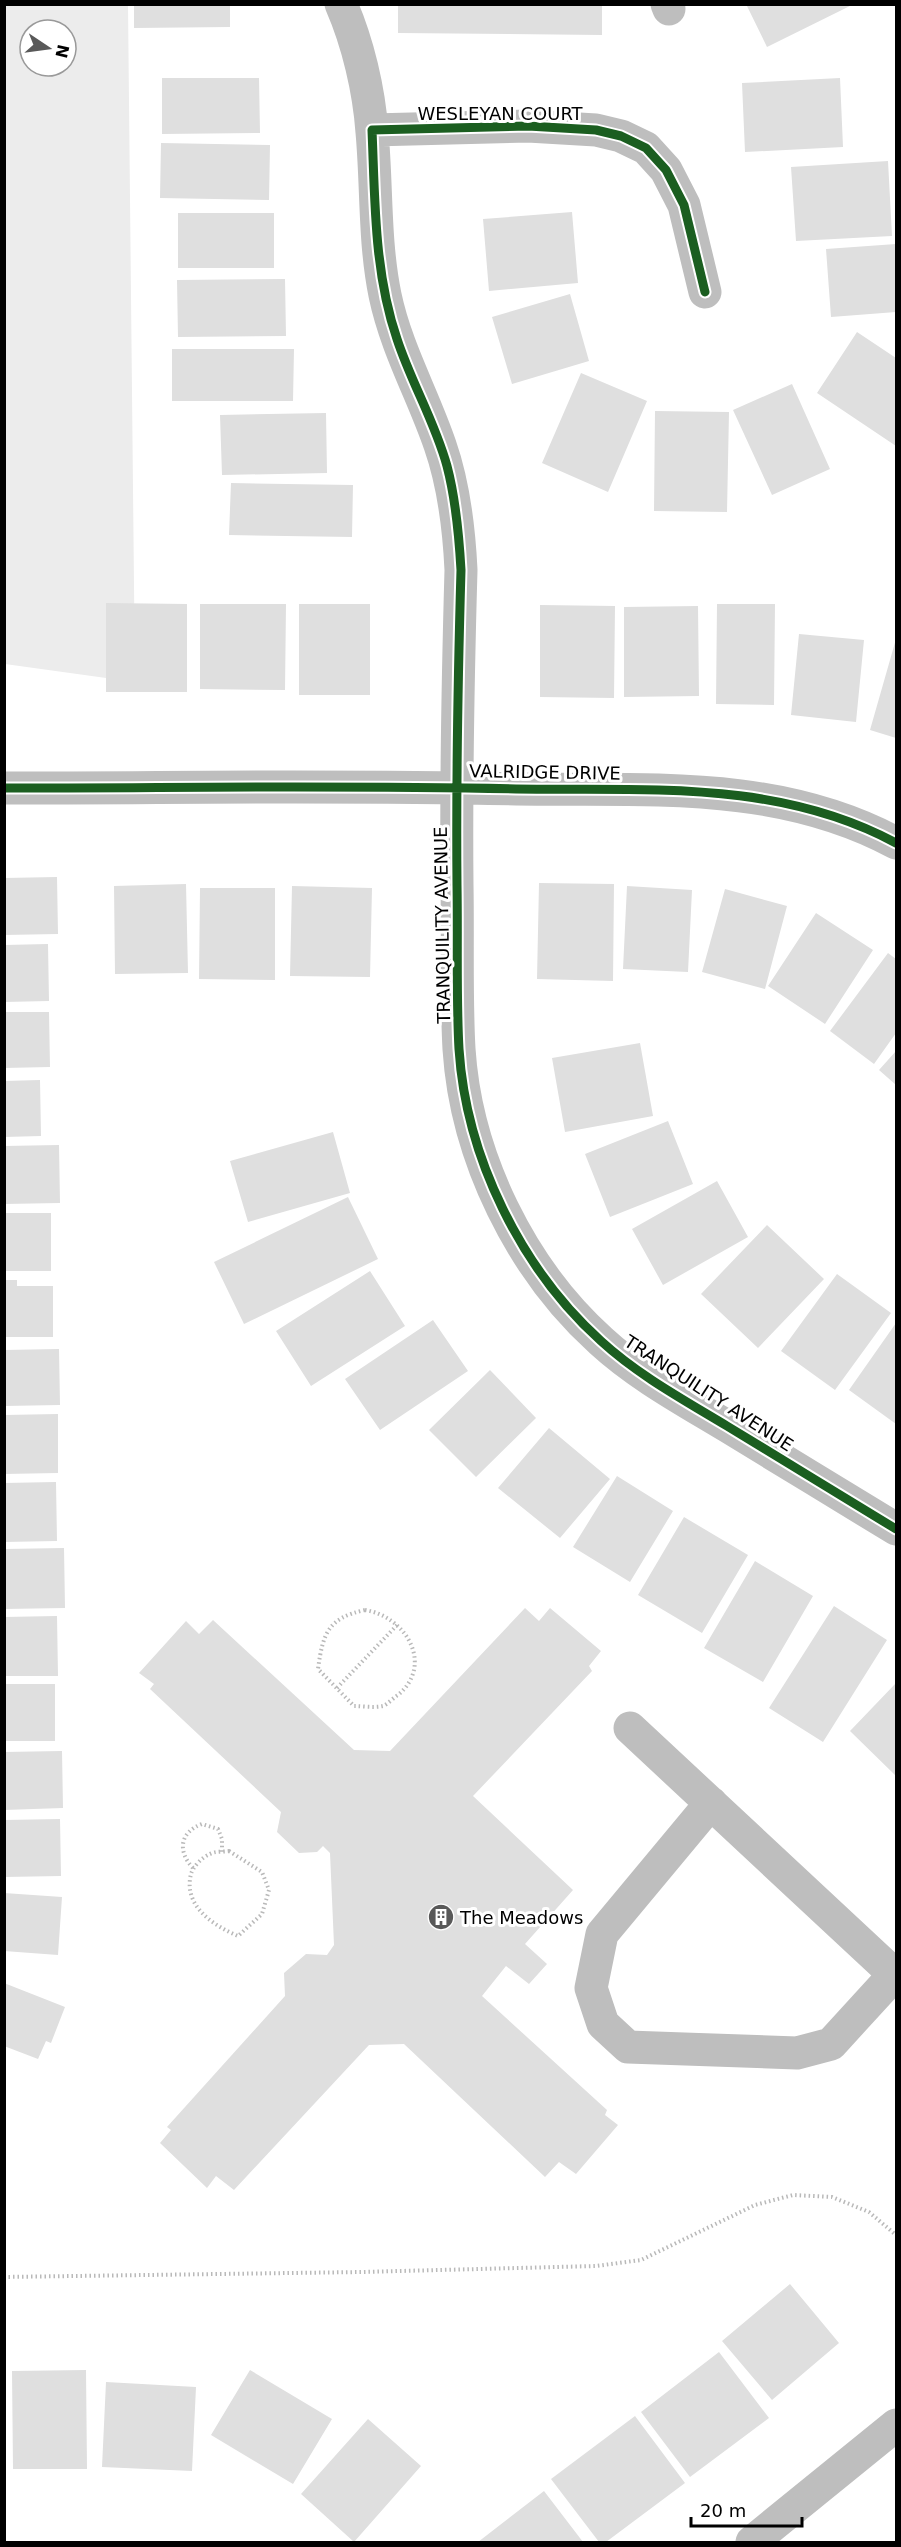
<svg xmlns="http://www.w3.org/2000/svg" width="901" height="2547" viewBox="0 0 901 2547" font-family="'DejaVu Sans',sans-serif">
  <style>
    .green { fill: #ececec; fill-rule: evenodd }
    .building { fill: #dfdfdf }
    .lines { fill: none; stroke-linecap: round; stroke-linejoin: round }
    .path { stroke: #b9b9b9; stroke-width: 4; stroke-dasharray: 1.5 3; stroke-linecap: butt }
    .minor { stroke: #bebebe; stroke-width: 33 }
    .cycleway-casing { stroke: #fff; stroke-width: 13 }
    .cycleway { stroke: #1b5e20; stroke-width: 9 }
    .labels { text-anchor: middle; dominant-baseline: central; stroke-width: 6; stroke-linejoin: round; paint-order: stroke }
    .street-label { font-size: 18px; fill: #000; stroke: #fff }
    .poi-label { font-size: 18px; fill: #000; stroke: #fff; text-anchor: start }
  </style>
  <rect width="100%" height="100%" fill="#fff"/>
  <path class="green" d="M5,5h123l7,677 -130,-18zM30,30h36v36h-36z"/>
  <path class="building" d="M134,4h96v23l-96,1z
    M398,4h204v31l-204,-2z
    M746,4h108l-87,43z
    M162,78h97l1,55 -98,1z
    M840,78l3,69 -98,5 -3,-69z
    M161,143l109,2 -1,55 -109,-2z
    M888,161l4,75 -96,5 -5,-74z
    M572,212l6,71 -89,8 -6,-72z
    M178,213h96v55h-96z
    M896,244v68l-65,5 -5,-68z
    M285,279l1,57 -108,1 -1,-57z
    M570,294l19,67 -77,23 -20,-67z
    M857,332l39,26v88l-79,-53z
    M172,349h122l-1,52h-121z
    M581,373l66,28 -39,91 -66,-29z
    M792,384l38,85 -58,26 -39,-85z
    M655,411l74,1 -2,100 -73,-1z
    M326,413l1,60 -105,2 -2,-60z
    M231,483l122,2 -1,52 -123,-2z
    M106,603l81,1v88h-81z
    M200,604h86l-1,86 -85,-1z
    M299,604h71v91h-71z
    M717,604h58l-1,101 -58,-1z
    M540,605l75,1 -1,92 -74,-1z
    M698,606l1,90 -75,1v-90z
    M799,634l65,6 -8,82 -65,-7z
    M896,639v99l-26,-8z
    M57,877l1,57 -54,1v-57z
    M539,883l75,1 -1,97 -76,-2z
    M186,884l2,89 -73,1 -1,-88z
    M292,886l80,2 -2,89 -80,-1z
    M627,886l65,4 -4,82 -65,-3z
    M200,888h75v92l-76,-1z
    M725,889l62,17 -22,83 -63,-17z
    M816,913l57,37 -48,74 -57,-38z
    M48,944l1,57 -45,1v-57z
    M888,953l8,6v74l-22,31 -44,-33z
    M4,1012h45l1,55 -46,1z
    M640,1043l13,73 -88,16 -13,-74z
    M896,1051v34l-17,-15z
    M40,1080l1,56 -37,1v-56z
    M668,1121l25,63 -83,33 -25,-63z
    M333,1132l17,61 -102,29 -18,-61z
    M59,1145l1,58 -56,1v-58z
    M717,1181l31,56 -85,48 -31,-56z
    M348,1197l30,62 -134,65 -30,-62z
    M4,1213h47v58h-47z
    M767,1225l57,54 -66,69 -57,-54z
    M370,1271l35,55 -94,60 -35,-55z
    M837,1274l54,39 -56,77 -54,-39z
    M4,1280h13v6h36v51h-49z
    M433,1320l35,51 -88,59 -35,-51z
    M896,1323v101l-47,-34z
    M59,1349l1,56 -56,1v-56z
    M490,1370l46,48 -60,59 -47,-47z
    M58,1414v59l-54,1v-59z
    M549,1428l61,51 -50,59 -62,-50z
    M617,1476l56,35 -43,71 -57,-35z
    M56,1482l1,59 -53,1v-59z
    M684,1517l64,38 -46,78 -64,-38z
    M64,1548l1,60 -61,1v-60z
    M755,1561l58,35 -50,86 -59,-34z
    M834,1606l53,34 -64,102 -54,-34z
    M525,1608l14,13 11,-13 51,43 -12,15 3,5 -119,125 100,94 -48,54 22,20 -18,20 -23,-18 -24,30 125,114 -2,5 13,10 -42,49 -17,-12 -14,15 -141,-133 -35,1 -135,145 -18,-14 -9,12 -47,-45 11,-13 -4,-3 118,-131 -1,-23 22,-19 21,1 7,-10 -4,-92 -7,-7 -6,6 -18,1 -22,-21 4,-20 -131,-123 4,-5 -15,-11 47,-52 13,13 14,-14 141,130 36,1z
    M57,1616l1,60h-54v-59z
    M896,1683v93l-46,-45z
    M4,1684h51v57h-51z
    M62,1751l1,57 -59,2v-58z
    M60,1819l1,57 -57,1v-57z
    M4,1893l58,4 -4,58 -54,-4z
    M4,1983l61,24 -14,36 -5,-2 -8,18 -34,-13z
    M790,2284l49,59 -67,57 -50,-59z
    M719,2352l50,66 -79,59 -49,-65z
    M86,2370l1,99h-74l-1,-98z
    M250,2370l82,49 -39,65 -82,-49z
    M106,2382l90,5 -4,84 -90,-4z
    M635,2416l50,67 -79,59h-7l-48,-63z
    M368,2419l53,47 -67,76 -53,-48z
    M544,2491l39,51h-105z"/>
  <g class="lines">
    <path class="path" d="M365,1610c40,6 70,54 33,85 -5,3 -10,9 -15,11 -9,2 -20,0 -29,0l-36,-37c5,-36 10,-51 47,-59z
      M337,1688l61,-64
      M229,1851l33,21 7,18 -7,24 -24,22c-26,-11 -55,-31 -47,-62 2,-7 11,-17 19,-20 5,-3 13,-2 19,-3z
      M193,1868c-16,-17 -13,-36 9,-44l16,5 4,10v13
      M4,2277l357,-5 235,-6 45,-6 114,-55 38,-10 39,2 37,15 27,23"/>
    <path class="minor" d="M341,4c17,39 28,86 31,128 5,55 2,109 13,163 11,53 38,100 55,150 14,40 19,83 21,125 -3,105 -5,210 -4,315 1,55 -1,110 2,164 7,108 62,220 142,292 37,34 83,59 126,85 56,34 113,69 169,103
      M667,4l2,5
      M372,130l156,-4 68,4 25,6 25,12 20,22 18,35 21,87
      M4,788c171,0 341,-3 512,1 130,2 261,-10 380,54
      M630,1728l266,248
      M711,1803l-109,131 -11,54 12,36 25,23 169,6 34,-9 64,-70
      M752,2542l144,-117"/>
    <g class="cycleway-casing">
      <path id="cycleway" d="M705,292l-21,-87 -18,-35 -20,-22 -25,-12 -25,-6 -68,-4 -156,4c3,70 2,142 25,209 14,43 38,83 50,127 9,34 12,69 14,104 -3,105 -5,210 -4,315 1,55 -1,110 2,164 7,108 62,220 142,292 37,34 83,59 126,85 56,34 113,69 169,103
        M4,788c171,0 341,-3 512,1 130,2 261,-10 380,54"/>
    </g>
    <use href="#cycleway" class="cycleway"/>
  </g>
  <defs>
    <g id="building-disc" transform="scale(1.35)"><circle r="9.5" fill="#595959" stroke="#fff"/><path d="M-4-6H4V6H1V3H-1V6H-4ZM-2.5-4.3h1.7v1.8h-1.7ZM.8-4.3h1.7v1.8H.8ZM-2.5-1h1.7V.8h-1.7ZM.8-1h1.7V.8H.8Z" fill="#fff"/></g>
  </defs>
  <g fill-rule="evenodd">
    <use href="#building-disc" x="441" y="1917"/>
  </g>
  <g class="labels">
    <g class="street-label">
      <text x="500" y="113">WESLEYAN COURT</text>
      <text transform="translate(545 772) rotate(1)">VALRIDGE DRIVE</text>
      <text transform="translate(442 925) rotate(-91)">TRANQUILITY AVENUE</text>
      <text transform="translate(709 1393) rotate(33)">TRANQUILITY AVENUE</text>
    </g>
    <g class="poi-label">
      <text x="460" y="1917">The Meadows</text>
    </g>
  </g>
  <rect width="901" height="2547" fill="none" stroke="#000000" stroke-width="12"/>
  <g transform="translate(48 48) rotate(103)"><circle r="28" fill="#ffffff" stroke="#999999" stroke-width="1.5"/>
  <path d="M0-4.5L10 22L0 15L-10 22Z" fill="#595959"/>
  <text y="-9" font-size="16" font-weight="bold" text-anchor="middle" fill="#000000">N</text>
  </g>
  <path d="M691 2517v9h111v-9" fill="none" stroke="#000000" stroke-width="3"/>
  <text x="700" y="2517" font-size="18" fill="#000000" stroke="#ffffff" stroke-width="4.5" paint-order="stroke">20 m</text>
</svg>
